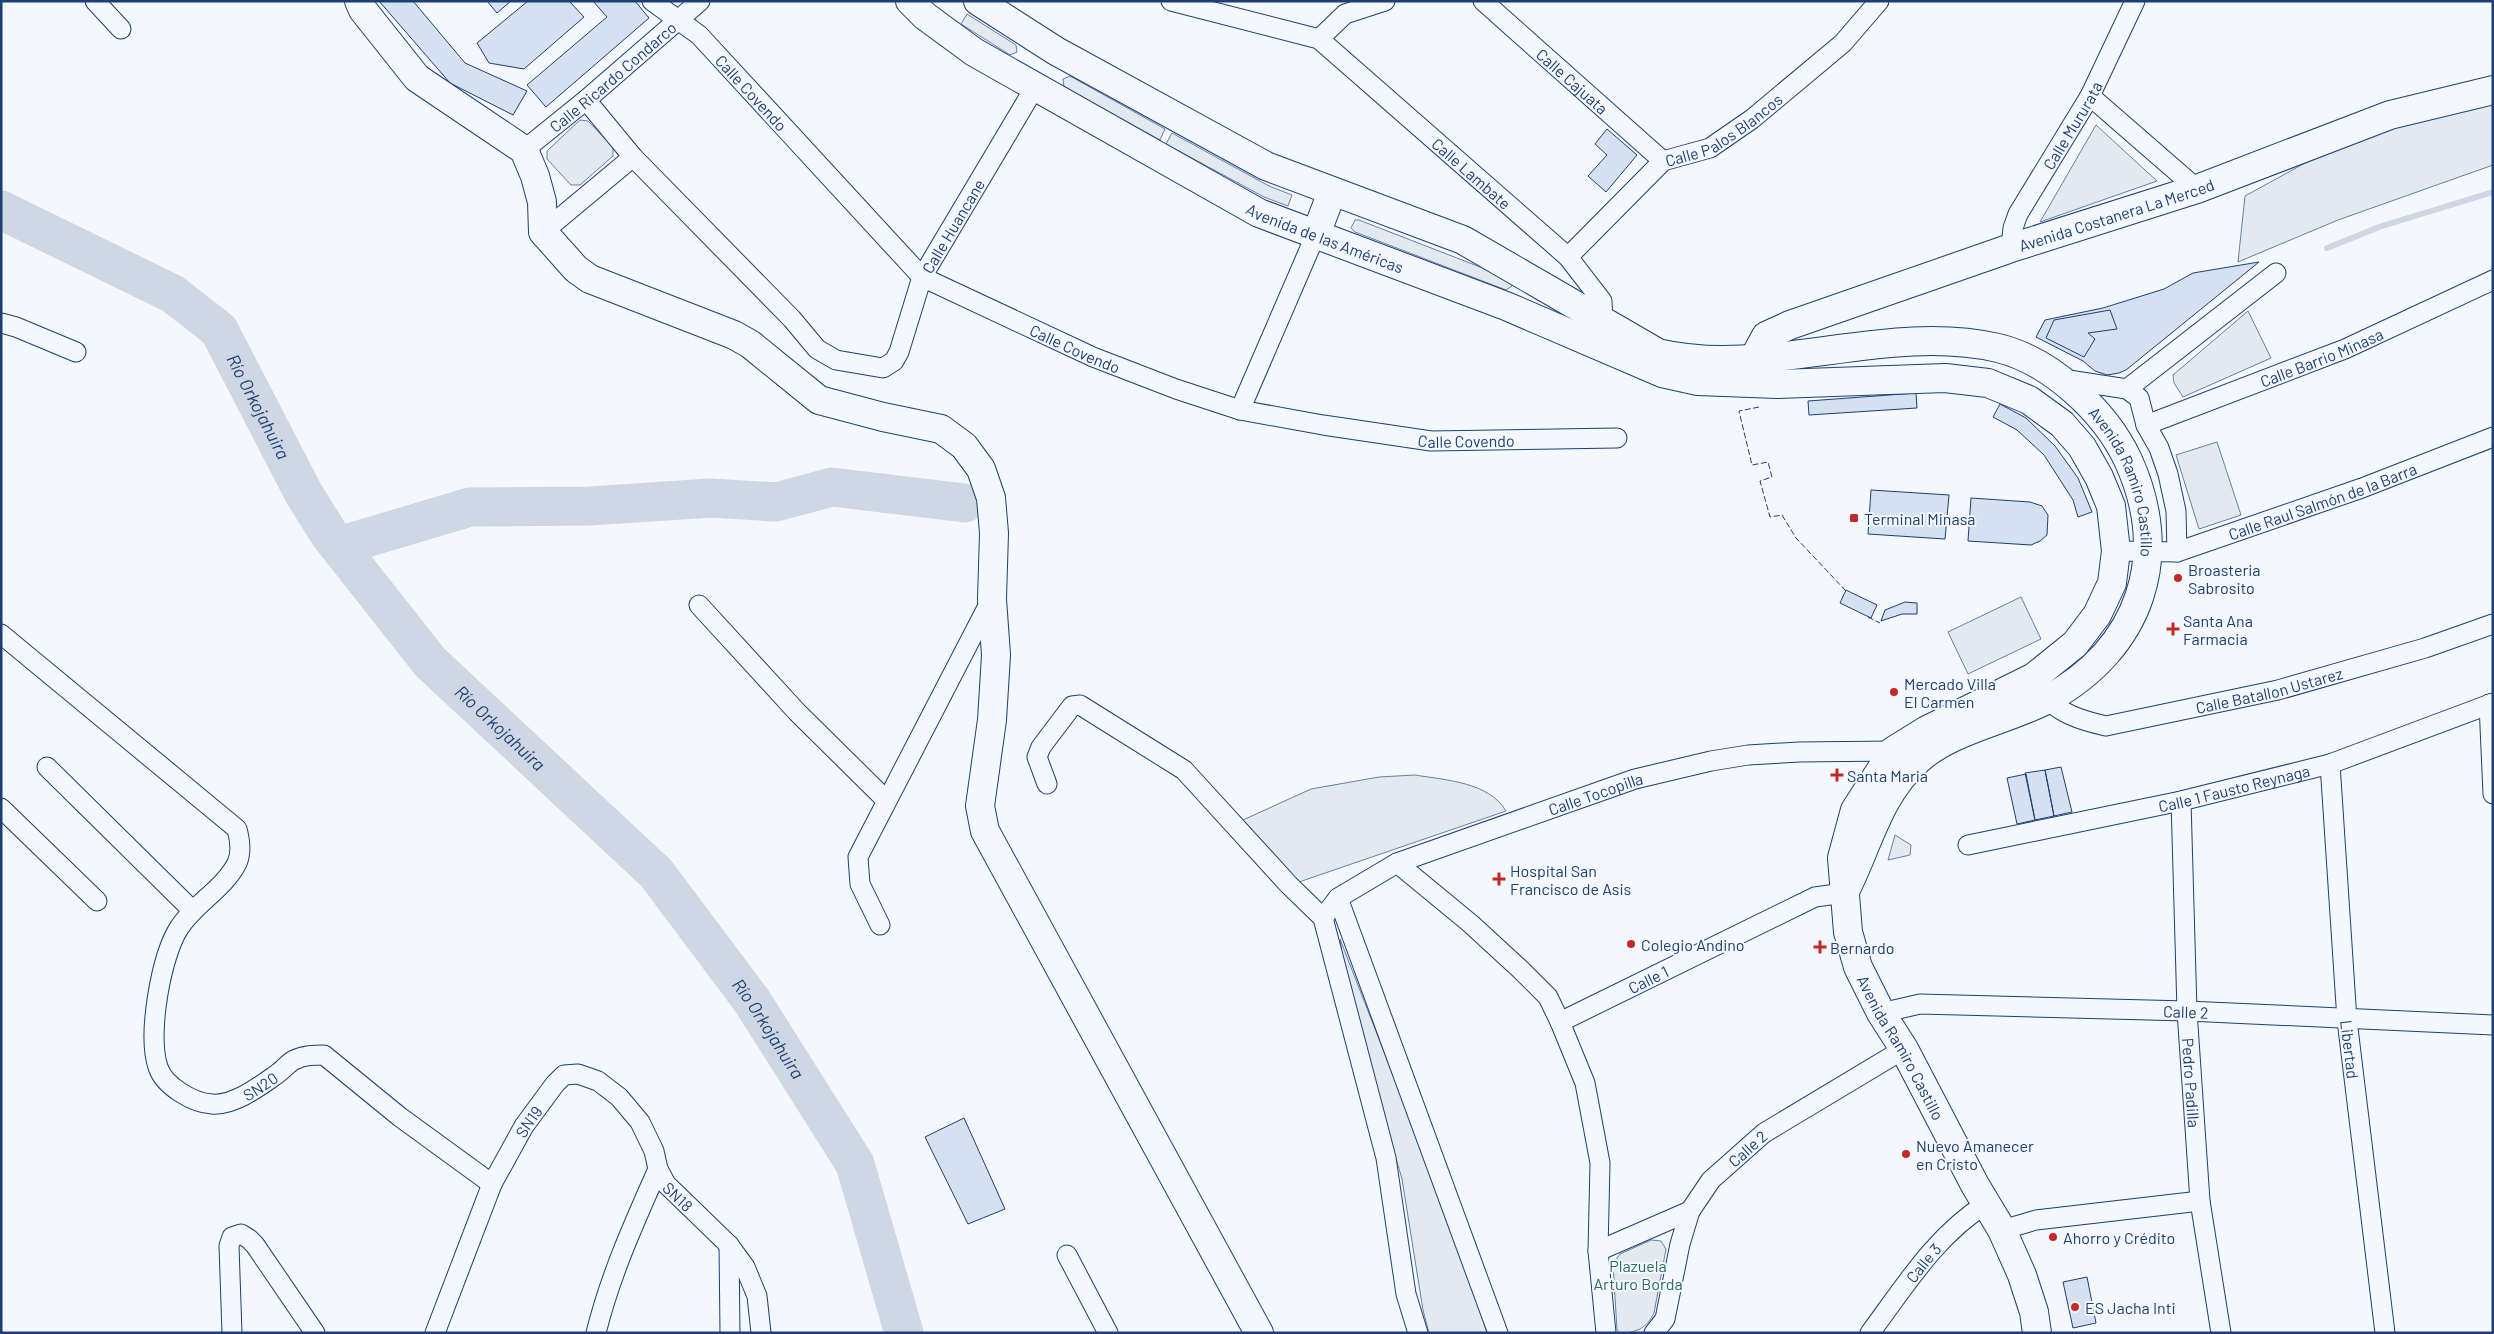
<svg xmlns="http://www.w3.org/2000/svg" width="2494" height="1334" viewBox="0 0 2494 1334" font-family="Barlow,sans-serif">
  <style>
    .green { fill: #e3e9f0; stroke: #687fa3 }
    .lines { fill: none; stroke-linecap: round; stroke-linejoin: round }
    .stream { stroke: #cfd7e4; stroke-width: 6 }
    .river { stroke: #cfd7e4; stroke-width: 39 }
    .building { fill: #d5e0f0; stroke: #1d3f73 }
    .street-casing { stroke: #1d3f73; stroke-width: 21 }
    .secondary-casing { stroke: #1d3f73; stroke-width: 30 }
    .primary-casing { stroke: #1d3f73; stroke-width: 30 }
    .street { stroke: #f4f7fb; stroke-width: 19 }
    .secondary { stroke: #f4f7fb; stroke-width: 28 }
    .primary { stroke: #f4f7fb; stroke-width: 28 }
    .fence { stroke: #1d3f73; stroke-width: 1; stroke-dasharray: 6 2.5; stroke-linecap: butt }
    .poi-dot { fill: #c62828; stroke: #f4f7fb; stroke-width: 2 }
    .labels { text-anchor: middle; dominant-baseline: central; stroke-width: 4; stroke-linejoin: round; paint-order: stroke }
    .street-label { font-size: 16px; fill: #1d3f73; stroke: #f4f7fb }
    .poi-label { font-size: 16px; fill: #1d3f73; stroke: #f4f7fb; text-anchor: start }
    .park-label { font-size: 16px; fill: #2c6c60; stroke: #f4f7fb }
    .water-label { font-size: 18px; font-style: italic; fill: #1d3f73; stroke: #f4f7fb }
  </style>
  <rect width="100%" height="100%" fill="#f4f7fb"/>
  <path class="green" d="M967,14l49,31 1,7 -7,3 -49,-31z
    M1070,76l95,53 -5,11 -96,-53 -1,-8z
    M2493,101v64l-155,55 -100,42 7,-66 102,-56z
    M580,120l8,1 25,26v9l-33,29h-9l-24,-26v-8z
    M2096,125l61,56 -117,41z
    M1172,133l97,53 23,9 -4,11 -24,-9 -98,-53z
    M1355,220h4l152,59 1,7 -6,4 -151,-58 -4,-4z
    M2248,311l23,47 -88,39 -9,-14 -1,-8z
    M2217,442l24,73 -42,14 -23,-74z
    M2021,597l20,42 -73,35 -20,-42z
    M1415,775c30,5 74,7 91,36l-207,71 -56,-62 68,-31 68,-12z
    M1895,835l16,10 -1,10 -22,5z
    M1340,939l118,303 29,91h-58l-6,-23 -21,-131 -55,-189z
    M1651,1240l10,1 5,8 -12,64c-7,15 -18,20 -34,20l-3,-3 -4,-66 7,-10z"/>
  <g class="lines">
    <path class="stream" d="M2327,248l52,-21 114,-35"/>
    <g class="river">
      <path id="s1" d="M1,210l172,84 46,36 85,164 25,40 101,128 226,211 96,128 103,163 49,169"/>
      <path d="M339,546l131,-39 120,-1 121,-8 65,4 56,-15 133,16"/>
    </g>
  </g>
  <path class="building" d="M379,1h34l52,62 62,28 -14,24 -63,-32z
    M487,1h24l-14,12z
    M528,1h41l15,16 -60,52 -35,-6 -12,-20z
    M593,1h42l14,17 -103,89 -19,-22 80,-68z
    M1607,129l30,26 -31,37 -18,-16 19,-21 -12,-11z
    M2259,262l-133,108 -7,3 -12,2 -12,-4 -12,-10 -47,-24 9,-17 58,-12 61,-19 29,-16z
    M2110,310l7,19 -29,4 7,6 -11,18 -38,-19 8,-18z
    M1916,393l1,15 -108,7 -1,-14z
    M2000,404l26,14 29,28 23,32 14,34 -14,5 -5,-17 -29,-45 -27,-25 -24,-13z
    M1871,490l78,5 -4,44 -77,-5z
    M1971,498l59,4 12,4 6,9 -1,20 -7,6 -9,4 -63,-4z
    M1846,590l31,15 -6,13 -31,-15z
    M1905,602l12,1v11h-15l-21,7 4,-11z
    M2061,767l11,45 -18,4 -9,-46z
    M2045,770l9,46 -19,4 -10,-47z
    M2026,774l9,46 -18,4 -10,-46z
    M964,1118l41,91 -37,15 -43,-87z
    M2087,1277l9,46 -23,5 -10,-46z"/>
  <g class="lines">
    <g class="street-casing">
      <g id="street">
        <path d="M95,1l26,28"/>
        <path id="s2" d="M652,1l47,34 223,242 171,80 83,32 64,21 83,15 108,16 186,-3"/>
        <path id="s3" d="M1171,1l148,38 249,218 34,44 1,21"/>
        <path id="s4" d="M1483,1l180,160"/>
        <path d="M1319,39l26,-25 40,-13"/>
        <path d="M2090,96l107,93"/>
        <path id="s5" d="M586,100l47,57 159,162 25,30 19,11 47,8 11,-7 5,-9 23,-75 113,-190"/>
        <path id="s6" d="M524,150l62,-50 114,-99"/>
        <path d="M543,232l90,-75"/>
        <path id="s7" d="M2011,248l2,-20 5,-14 72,-118 45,-95"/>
        <path id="s8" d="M1568,257l95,-96 47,-13 42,-29 91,-76 36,-42"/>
        <path d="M1,323l15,4 60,25"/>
        <path d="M2062,379l65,10 12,9 7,27 13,23 9,26 8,37 1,41"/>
        <path d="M2127,389l149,-116"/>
        <path d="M1240,410l76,-176"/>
        <path id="s9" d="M2146,425l199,-76 148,-69"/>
        <path id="s10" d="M2116,551l61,1 185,-64 131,-51"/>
        <path d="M699,605l98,107 89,88"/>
        <path id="s11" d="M1,634l236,195c3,11 5,23 0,34 -13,26 -42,40 -58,65 -18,28 -32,107 -21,139 6,19 35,36 54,37 22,2 48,-18 65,-30 6,-4 11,-11 17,-14 10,-5 20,-5 30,-5l76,62 92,67"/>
        <path id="s12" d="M2042,691c12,22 42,30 64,35l172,-36 147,-42 68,-24"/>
        <path d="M2489,704l4,90"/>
        <path id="s13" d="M2330,764l17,256 38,313"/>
        <path d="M47,767l145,143"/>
        <path d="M1047,784l-10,-27 4,-10 31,-41 8,-1 104,65 105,115 34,33 63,240 20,136 12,39"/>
        <path id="s14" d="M2181,801l6,210 13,190 21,132"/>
        <path d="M1,808l96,93"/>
        <path id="s15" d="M1968,845l213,-44 149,-37 163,-61"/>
        <path d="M1397,863l74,61 50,46 27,27 12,25 25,61 15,80 -2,88 8,82"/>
        <path d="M1338,898l160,435"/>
        <path id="s16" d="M1323,918l15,-20 59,-35 238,-84 76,-18 37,-6 51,-3 94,-1"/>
        <path d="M880,925l-20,-41 -2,-27 133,-257"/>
        <path id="s17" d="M1881,1013l39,-9 267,7 306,14"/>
        <path id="s18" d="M1560,1022l255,-125 29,-4"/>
        <path d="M2002,1230l34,-10 164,-19"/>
        <path d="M729,1245l1,88"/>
        <path id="s19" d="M1598,1251l92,-40 21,-31 53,-47 140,-84"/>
        <path d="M1067,1255l41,78"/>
        <path d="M232,1333l-3,-87 3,-9 9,-3 8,5 6,6 60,88"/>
        <path id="s20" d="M435,1333l57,-149 32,-58 31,-42 9,-9 14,-1 20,7 21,16 21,25 14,29 4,18 8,15 63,61 16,22 12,29 4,37"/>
        <path d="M596,1333c14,-57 38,-110 62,-164"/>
        <path d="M1654,1333l11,-14 15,-75 10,-33"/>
        <path id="s21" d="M1870,1333c35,-47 66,-98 116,-129"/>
      </g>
    </g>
    <g class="secondary-casing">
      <g id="secondary">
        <path d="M359,1l4,9 54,68 107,72 11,26 7,26 1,30 33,37 14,10 144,56 16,9 69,56 64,17 58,12 23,17 17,23 10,29 3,35 -2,66 4,56 -4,65 -12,86 5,25 274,502"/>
        <path id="s22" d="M1754,358l12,-22 24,-11 221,-77 186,-59 193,-74 103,-25"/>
      </g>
    </g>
    <g class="primary-casing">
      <g id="primary">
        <path id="s23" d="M910,1l15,15 49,36 285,161 247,93 156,67 36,8 79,3 168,-6 43,5 41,17 33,24 20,23 17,30 12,29 5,45 -4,32 -15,32 -22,29 -41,33 -107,53 -34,21 -38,59 -13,48 6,74 10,35 23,46 23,36 71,136 27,45 20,45 12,37 3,21"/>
        <path id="s24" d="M978,1l78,50 210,115 197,74 195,113c110,26 228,-31 340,-5 53,13 107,63 130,112 44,96 13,188 -80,239 -39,21 -95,30 -129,60 -42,37 -50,86 -75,134"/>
        <path d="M1316,234l16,-42"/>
      </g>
    </g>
    <use href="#street" class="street"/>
    <use href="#secondary" class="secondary"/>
    <use href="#primary" class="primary"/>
    <path class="fence" d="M1759,407l-20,4 13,54 16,-3 4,15 -12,4 10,36 12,-2 14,23 50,53
      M1868,617l12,6"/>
  </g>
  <g class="poi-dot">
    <rect x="1849" y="513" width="10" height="10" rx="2.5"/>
    <circle cx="2178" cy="578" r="5"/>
    <path d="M2170.5 621.5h5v5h5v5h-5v5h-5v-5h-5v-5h5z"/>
    <circle cx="1894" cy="692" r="5"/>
    <path d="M1834.5 767.5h5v5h5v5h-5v5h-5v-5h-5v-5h5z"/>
    <path d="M1496.5 871.5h5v5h5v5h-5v5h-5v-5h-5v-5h5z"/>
    <circle cx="1631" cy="944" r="5"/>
    <path d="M1817.5 939.5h5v5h5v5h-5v5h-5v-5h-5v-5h5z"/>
    <circle cx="1906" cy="1154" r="5"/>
    <circle cx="2053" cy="1237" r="5"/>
    <circle cx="2075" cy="1307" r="5"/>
  </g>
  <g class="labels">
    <g class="street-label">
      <text stroke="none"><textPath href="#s6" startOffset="115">Calle Ricardo Condarco</textPath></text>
      <text stroke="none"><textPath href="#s4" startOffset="120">Calle Cajuata</textPath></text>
      <text stroke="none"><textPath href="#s2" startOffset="136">Calle Covendo</textPath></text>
      <text stroke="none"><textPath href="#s7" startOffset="139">Calle Mururata</textPath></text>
      <text stroke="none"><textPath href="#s8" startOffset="204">Calle Palos Blancos</textPath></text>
      <text stroke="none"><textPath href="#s3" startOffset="356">Calle Lambate</textPath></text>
      <text stroke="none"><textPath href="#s22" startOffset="396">Avenida Costanera La Merced</textPath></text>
      <text stroke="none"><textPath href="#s5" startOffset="571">Calle Huancane</textPath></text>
      <text stroke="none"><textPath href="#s23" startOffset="480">Avenida de las Américas</textPath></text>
      <text stroke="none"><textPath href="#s2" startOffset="556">Calle Covendo</textPath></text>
      <text stroke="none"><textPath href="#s9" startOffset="188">Calle Barrio Minasa</textPath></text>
      <text stroke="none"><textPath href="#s2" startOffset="961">Calle Covendo</textPath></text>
      <text stroke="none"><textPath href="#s24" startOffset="1305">Avenida Ramiro Castillo</textPath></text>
      <text stroke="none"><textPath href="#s10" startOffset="215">Calle Raul Salmón de la Barra</textPath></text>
      <text stroke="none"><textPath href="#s12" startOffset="242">Calle Batallon Ustarez</textPath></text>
      <text stroke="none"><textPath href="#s15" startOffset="272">Calle 1 Fausto Reynaga</textPath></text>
      <text stroke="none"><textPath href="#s16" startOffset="304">Calle Tocopilla</textPath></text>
      <text stroke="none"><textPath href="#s18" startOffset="98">Calle 1</textPath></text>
      <text stroke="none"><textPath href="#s17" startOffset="306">Calle 2</textPath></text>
      <text stroke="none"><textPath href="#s23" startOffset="2035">Avenida Ramiro Castillo</textPath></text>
      <text stroke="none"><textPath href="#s13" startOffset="286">Libertad</textPath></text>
      <text stroke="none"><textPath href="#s14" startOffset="282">Pedro Padilla</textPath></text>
      <text stroke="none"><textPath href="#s11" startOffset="692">SN20</textPath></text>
      <text stroke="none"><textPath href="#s20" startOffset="232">SN19</textPath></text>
      <text stroke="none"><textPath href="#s19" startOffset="186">Calle 2</textPath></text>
      <text stroke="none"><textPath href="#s20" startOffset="470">SN18</textPath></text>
      <text stroke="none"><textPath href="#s21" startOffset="88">Calle 3</textPath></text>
    </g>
    <g class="poi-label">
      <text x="1864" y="518">Terminal Minasa</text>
      <text x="2188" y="569">Broasteria<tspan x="2188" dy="18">Sabrosito</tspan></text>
      <text x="2183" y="620">Santa Ana<tspan x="2183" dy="18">Farmacia</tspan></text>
      <text x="1904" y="683">Mercado Villa<tspan x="1904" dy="18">El Carmen</tspan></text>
      <text x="1847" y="775">Santa Maria</text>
      <text x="1510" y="870">Hospital San<tspan x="1510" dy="18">Francisco de Asis</tspan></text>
      <text x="1641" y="944">Colegio Andino</text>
      <text x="1830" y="947">Bernardo</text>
      <text x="1916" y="1145">Nuevo Amanecer<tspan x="1916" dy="18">en Cristo</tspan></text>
      <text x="2063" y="1237">Ahorro y Crédito</text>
      <text x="2085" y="1307">ES Jacha Inti</text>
    </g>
    <g class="park-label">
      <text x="1638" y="1265">Plazuela<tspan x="1638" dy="18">Arturo Borda</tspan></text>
    </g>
    <g class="water-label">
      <text stroke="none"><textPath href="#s1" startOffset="336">Río Orkojahuira</textPath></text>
      <text stroke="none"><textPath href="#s1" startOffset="741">Río Orkojahuira</textPath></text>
      <text stroke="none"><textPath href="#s1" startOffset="1146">Río Orkojahuira</textPath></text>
    </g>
  </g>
  <rect width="2494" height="1334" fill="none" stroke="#1d3f73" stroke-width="5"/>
</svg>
